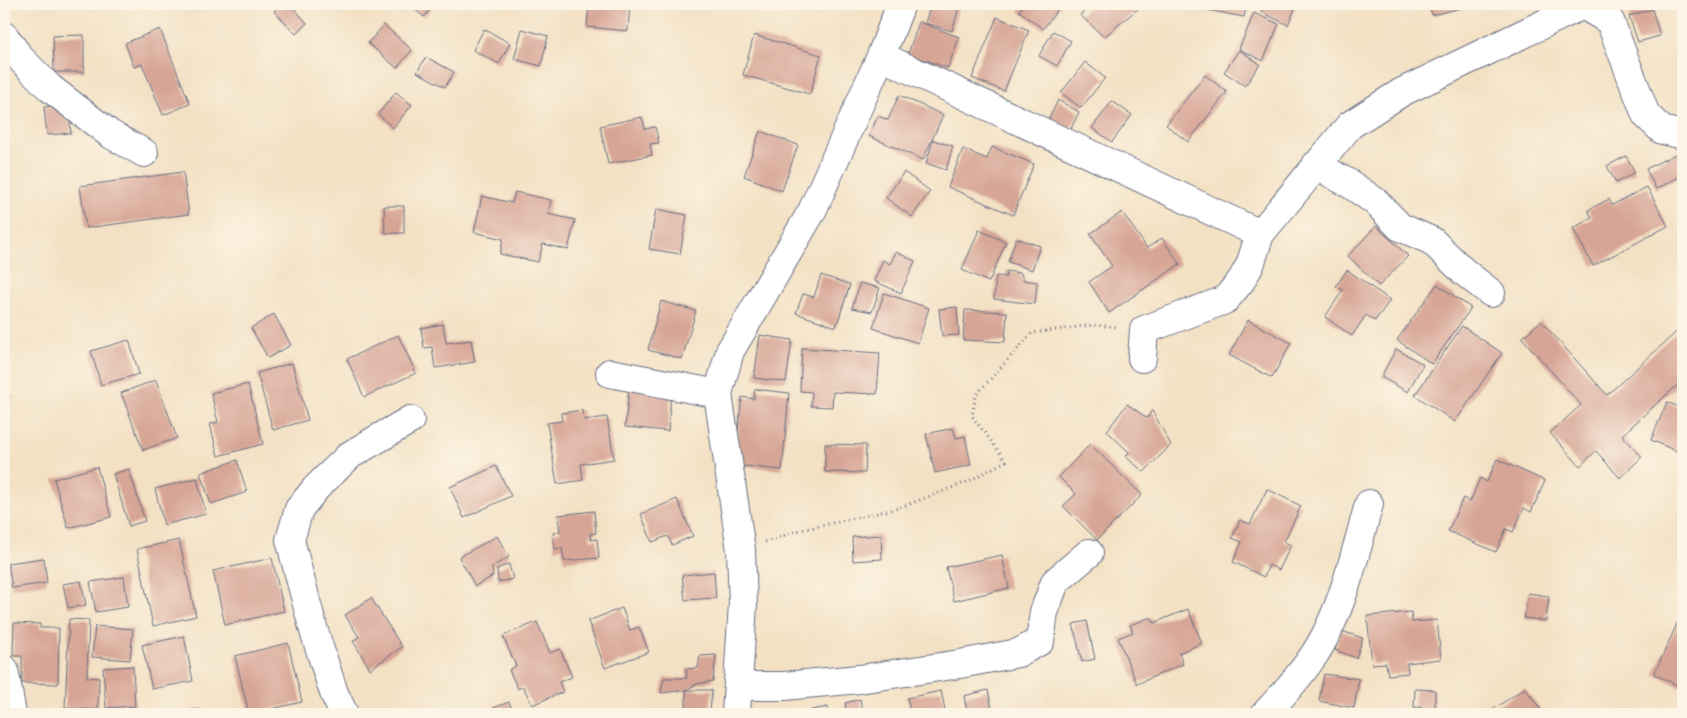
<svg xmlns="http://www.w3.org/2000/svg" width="1687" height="718" viewBox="0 0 1687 718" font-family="'IM FELL Double Pica',serif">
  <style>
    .building { fill: #d7a596 }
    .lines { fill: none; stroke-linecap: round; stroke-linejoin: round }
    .street-casing { stroke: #676d82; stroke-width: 30 }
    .path { stroke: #676d82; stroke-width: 3; stroke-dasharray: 1 4; stroke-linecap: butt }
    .street { stroke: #fff; stroke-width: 28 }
  </style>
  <rect width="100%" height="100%" fill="#fcf5e5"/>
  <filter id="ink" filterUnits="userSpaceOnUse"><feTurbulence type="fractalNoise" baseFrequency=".02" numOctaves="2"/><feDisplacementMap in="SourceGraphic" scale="10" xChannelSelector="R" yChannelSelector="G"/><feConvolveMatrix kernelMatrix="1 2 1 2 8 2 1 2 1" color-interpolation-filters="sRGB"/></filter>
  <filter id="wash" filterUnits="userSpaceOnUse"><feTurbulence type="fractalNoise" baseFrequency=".0096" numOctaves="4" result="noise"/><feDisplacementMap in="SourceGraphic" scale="20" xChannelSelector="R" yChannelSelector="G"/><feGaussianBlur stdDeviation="1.12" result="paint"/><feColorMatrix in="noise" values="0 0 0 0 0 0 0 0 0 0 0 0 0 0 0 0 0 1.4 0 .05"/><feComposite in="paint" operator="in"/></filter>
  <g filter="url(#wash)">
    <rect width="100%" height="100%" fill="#f3e1c4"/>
    <g id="blocks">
      <path class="building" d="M282,4h8l17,19 -11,11 -22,-23z
        M408,4h27l-11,13z
        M589,4h41l-2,27 -41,-4z
        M931,4h29l-8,27 -27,-8z
        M1025,4h34l2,1 -18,24 -24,-18z
        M1093,4h45l2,3 -36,30 -24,-22z
        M1208,4h39l-3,13 -37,-7z
        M1264,4h33l-9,21 -27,-13z
        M1429,4h36l1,3 -34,8z
        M1652,9l8,27 -22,6 -9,-26z
        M1254,13l25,11 -16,37 -24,-12z
        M997,17l32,13 -25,61 -32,-13z
        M919,22l40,15 -11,31 -40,-14z
        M384,25l28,25 -15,18 -29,-25z
        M160,29l30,75 -27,11 -21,-51 -8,3 -9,-24z
        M484,29l26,14 -11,21 -26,-14z
        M522,29l26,7 -7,30 -27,-7z
        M1053,31l18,10 -14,25 -18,-10z
        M84,35v37h-30l-1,-36z
        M754,35l67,20 -11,39 -67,-19z
        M1239,50l21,14 -15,22 -21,-14z
        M426,57l28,15 -9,15 -28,-15z
        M1085,62l20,16 -24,30 -20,-15z
        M1205,75l22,17 -39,50 -22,-17z
        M396,92l16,13 -19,23 -15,-14z
        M899,95l44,20 -20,45 -54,-24 9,-20 10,4z
        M1058,100l21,12 -12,25 -21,-12z
        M1112,101l20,14 -20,27 -20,-14z
        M68,104l3,29 -24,2 -3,-28z
        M642,117l3,12 10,-2 4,16 -9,1 2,11 -44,9 -8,-38z
        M760,131l38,14 -16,46 -38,-15z
        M933,140l20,6 -7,24 -20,-7z
        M992,147l42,17 -21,51 -65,-28 15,-38 24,10z
        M1683,150v25l-27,14 -10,-20z
        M1626,156l9,16 -19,11 -9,-17z
        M183,172l6,42 -103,14 -6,-42z
        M904,172l26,19 -18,26 -26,-19z
        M1647,187l21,39 -75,40 -20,-38 19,-10 -4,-8 21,-11 3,6z
        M515,192l36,8 -3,14 27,6 -7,30 -25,-6 -5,18 -38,-8 3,-15 -29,-7 8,-36 30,7z
        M384,206h20v27h-19z
        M656,209l31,6 -7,39 -31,-5z
        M1122,212l25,36 15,-10 18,26 -71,49 -20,-31 23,-16 -22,-32z
        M1376,226l32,30 -29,30 -31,-30z
        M979,230l27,12 -17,40 -27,-12z
        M1016,238l24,8 -8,24 -24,-8z
        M896,252l19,9 -14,32 -27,-12 9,-21 7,4z
        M1347,270l43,30 -15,21 -9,-6 -14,21 -27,-19 18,-27 -7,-4z
        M1006,271l15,2 2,7 14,2 -2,22 -41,-5 2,-23 10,1z
        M821,275l29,10 -14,42 -40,-14 7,-19 11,3z
        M860,283l20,5 -8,24 -20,-4z
        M1437,284l34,24 -39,56 -35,-24z
        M884,293l45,15 -11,35 -45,-15z
        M661,301l35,10 -14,48 -34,-9z
        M957,307l2,28 -17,1 -3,-27z
        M965,310l42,2 -2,30 -42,-2z
        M274,314l17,31 -23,13 -17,-30z
        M1248,320l43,23 -19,35 -43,-23z
        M1541,321l66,74 76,-69v54l-61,55 20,22 -22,21 -24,-27 -16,15 -30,-33 31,-28 -59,-67z
        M443,324l3,19 25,-3 4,22 -40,6 -3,-21 -8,1 -3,-20z
        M1462,326l40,27 -47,69 -40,-27z
        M398,335l18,38 -52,24 -17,-38z
        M760,335l32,5 -6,42 -32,-4z
        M129,340l10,34 -38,11 -10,-34z
        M802,348l78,5 -3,41 -44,-2 -1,15 -21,-1 1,-14 -12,-1z
        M1396,349l27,15 -15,28 -27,-15z
        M292,363l16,57 -35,10 -16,-57z
        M4,380l6,18 -6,2z
        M156,380l21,58 -34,12 -22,-57z
        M248,384l15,60 -45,12 -8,-32 8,-2 -7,-29z
        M629,388l42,5 -3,38 -43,-4z
        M755,389l34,4 -7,77 -48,-5 8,-68 12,2z
        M1667,402l16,7v45l-32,-14z
        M1127,404l20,14 5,-8 19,35 -27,27 -18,-15 3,-5 -22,-21z
        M582,410l2,10 23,-3 7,42 -33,5 2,16 -26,4 -10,-61 15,-2 -1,-8z
        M953,428l3,10 9,-2 6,29 -36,8 -9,-39z
        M825,444l41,1 -1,28 -40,-1z
        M1090,444l52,51 -45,45 -34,-34 13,-12 -17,-17z
        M1497,459l48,22 -14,31 -7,-4 -11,24 -7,-3 -10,23 -48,-21 15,-33 7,4 10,-24 7,4z
        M237,460l10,32 -36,12 -11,-31z
        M496,466l15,30 -47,22 -14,-31z
        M97,467l14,50 -43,11 -14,-49z
        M129,469l16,52 -16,5 -16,-52z
        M197,478l9,36 -42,11 -9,-36z
        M1267,489l34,17 -17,36 7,3 -12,25 -10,-5 -5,12 -31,-15 9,-20 -10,-4 8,-18 10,4z
        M677,499l16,37 -21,9 -4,-9 -16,6 -11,-28z
        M594,511l2,22 -6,1 1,6 6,-1 2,19 -35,3 -2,-13 -7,1 -2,-16 7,-1 -2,-17z
        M881,535l1,24 -29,2 -1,-24z
        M497,536l12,21 -17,10 1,9 -18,10 -16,-29z
        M179,540l17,76 -43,10 -16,-77z
        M1002,555l7,33 -55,13 -8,-34z
        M44,558l3,25 -35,5 -4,-25z
        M272,558l12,53 -59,14 -12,-54z
        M509,564l4,15 -15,3 -1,-13z
        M714,572l2,26 -31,2 -3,-25z
        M124,577l4,30 -32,5 -6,-30z
        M81,581l5,24 -18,3 -5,-24z
        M1528,593l21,3 -3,25 -22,-3z
        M371,598l31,49 -32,22 -17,-28 6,-4 -14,-22z
        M622,608l8,22 9,-3 10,25 -44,16 -17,-47z
        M1188,609l14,34 -23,10 4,11 -46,20 -19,-46 15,-6 -3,-7 21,-8 3,6z
        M1683,611v77l-29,-14z
        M1411,612l1,10 25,-2 4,39 -34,4 1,10 -20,2 -2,-12 -14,1 -5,-48z
        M69,619l20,1 -2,57 12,1 -1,32 -33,-2z
        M1087,621l8,38 -13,3 -9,-38z
        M537,622l13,31 10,-4 12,28 -13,5 4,10 -31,13 -9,-19 -5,3 -9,-19 7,-4 -13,-30z
        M14,623l26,1v4h19l-1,56 -36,-1v-27h-9z
        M95,626l38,3 -3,31 -38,-3z
        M1341,631l22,7 -7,20 -21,-8z
        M184,636l9,45 -41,8 -10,-44z
        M288,643l14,59 -53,12 -14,-58z
        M716,655l-3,26 -16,3 -11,6 -25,3 3,-15h23l-1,-9 12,-1 2,-12z
        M133,666l2,40 -29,2 -3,-40z
        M1324,674l35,5 -5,29 -35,-7z
        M1525,688l19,26h-58z
        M1415,689l20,1v18l-21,-1z
        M686,690h26l-2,22 -24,-2z
        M988,690l5,24h-36l10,-3 -3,-15z
        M941,691l5,23h-35l-4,-16z
        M860,699l3,15h-16l-2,-11z
        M509,702l5,12h-18l-3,-6z
        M828,707l1,7h-18v-4z
        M200,709l1,5h-24v-1z
        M883,709v5h-16v-2z
        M140,711l1,3h-22v-1z"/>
    </g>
  </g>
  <g filter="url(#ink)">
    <use href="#blocks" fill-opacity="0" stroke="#676d82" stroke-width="1"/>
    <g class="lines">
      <g class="street-casing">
        <path id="street" d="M1583,5l27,16 36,94 16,15 21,5
          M4,36l17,23 29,29 60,46 34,19
          M881,56l379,178 90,-109 52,-33 183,-88
          M1316,165l34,19 26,18 24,25 32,14 32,31 27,21
          M1142,358l2,-28 81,-30 16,-19 9,-16 10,-31
          M610,373l108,21
          M4,669l8,45
          M739,686h45l75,-7 101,-15 58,-11 22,-12 4,-29 11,-30 34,-29
          M344,714l-10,-21 -20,-62 -24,-91 9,-31 17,-21 34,-33 60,-35
          M736,714l7,-110 -2,-54 -23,-156 12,-43 82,-140 69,-155 20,-52
          M1265,714c17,-18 35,-38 49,-59 27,-40 42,-104 55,-151"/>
      </g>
      <path class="path" d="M765,542l32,-11 102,-23 68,-26 39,-21 -34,-45 4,-21 56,-62 61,-8 26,2"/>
      <use href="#street" class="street"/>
    </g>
  </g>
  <rect width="1687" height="718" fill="none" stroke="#fcf5e5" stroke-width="20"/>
</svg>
